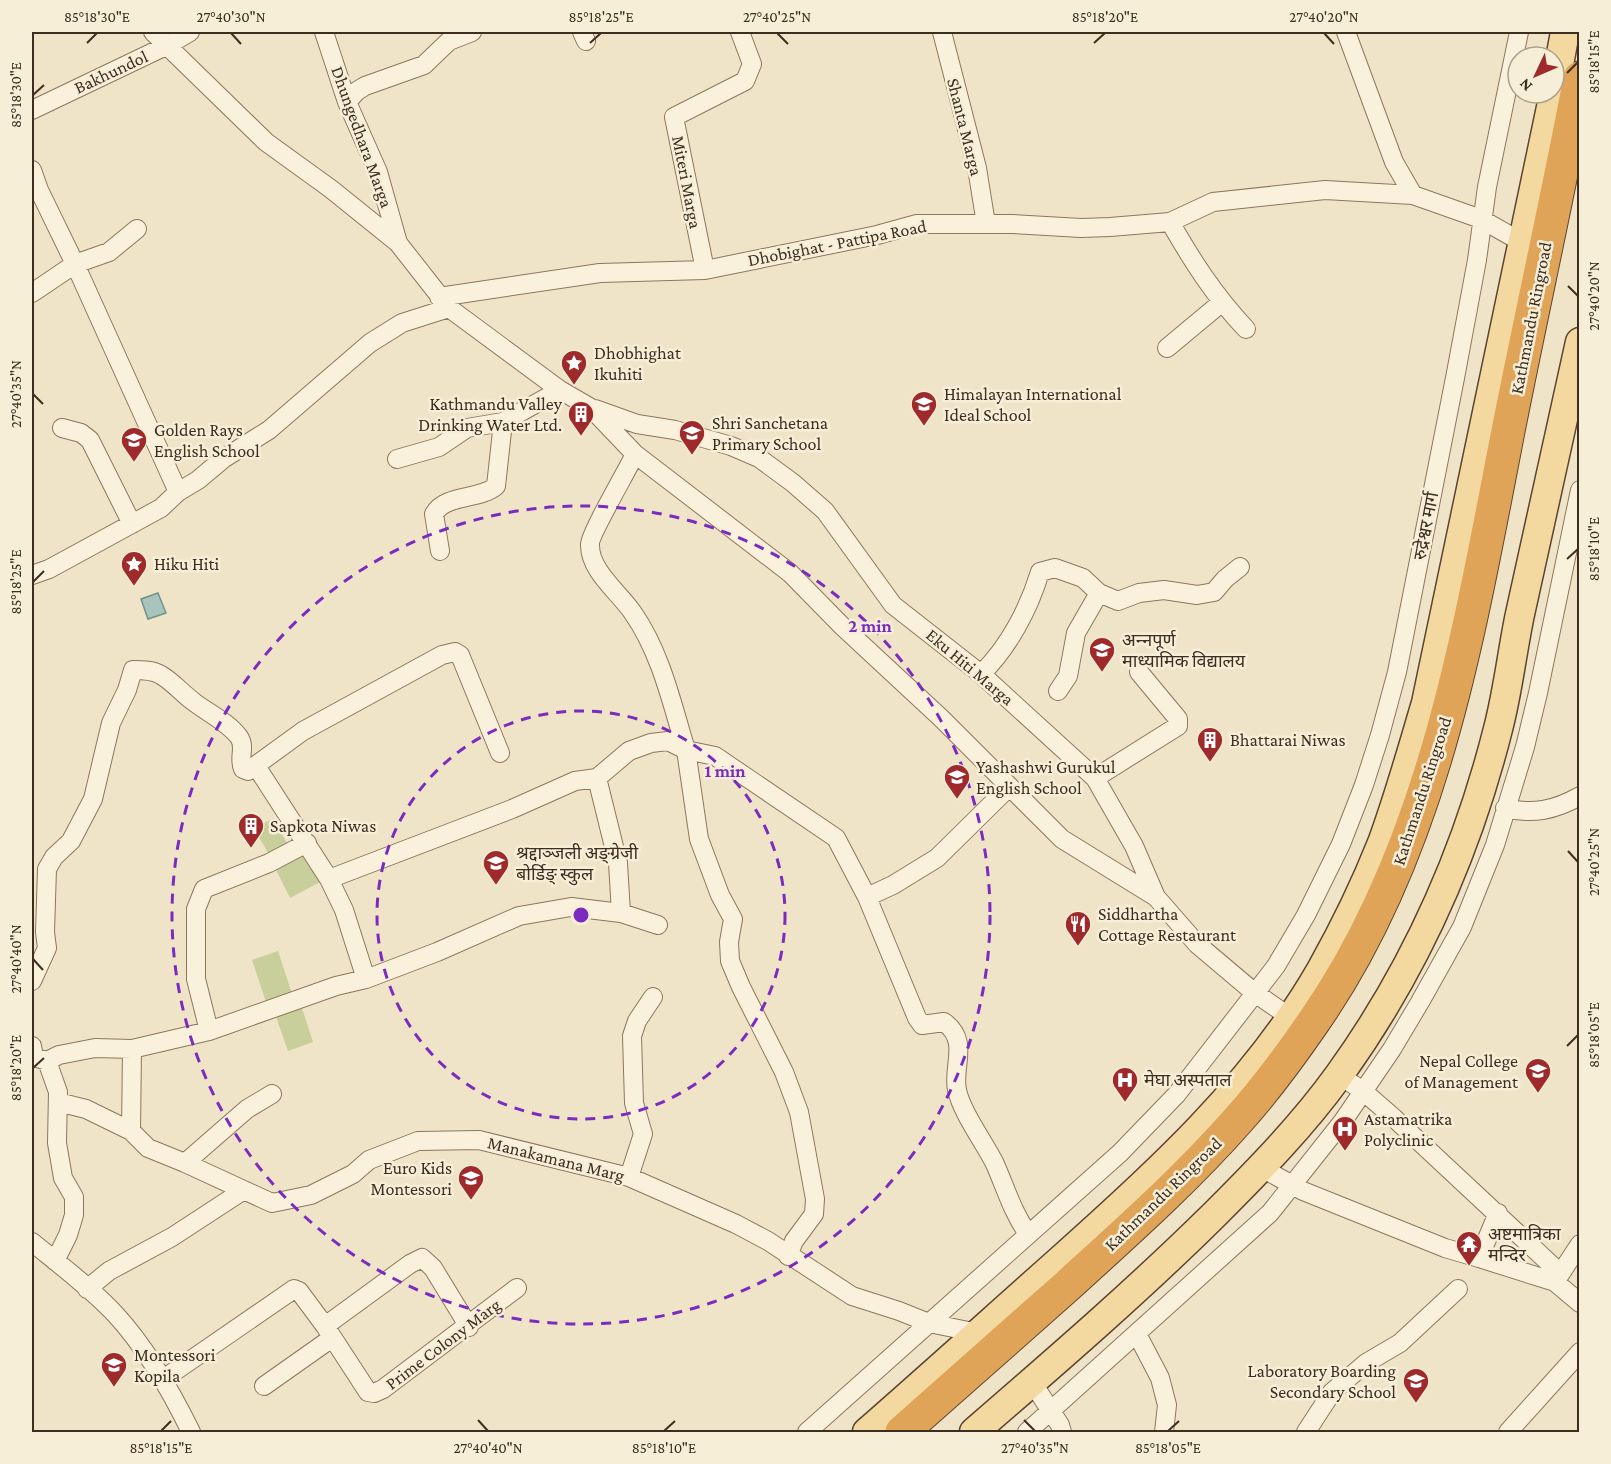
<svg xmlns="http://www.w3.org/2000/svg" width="1611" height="1464" viewBox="0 0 1611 1464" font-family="'Crimson Pro','Noto Sans Devanagari',serif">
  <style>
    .green { fill: #c9cf9b }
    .water { fill: #a9c4bc; stroke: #6f938a; stroke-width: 1.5 }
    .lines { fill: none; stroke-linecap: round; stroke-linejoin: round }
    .street-casing { stroke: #8d765c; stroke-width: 20 }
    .primary-casing { stroke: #5b4430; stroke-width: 31 }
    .highway-casing { stroke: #5b4430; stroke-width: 35 }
    .street { stroke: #faf1dc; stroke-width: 18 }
    .primary { stroke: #f3d9a0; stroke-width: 28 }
    .highway { stroke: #e0a458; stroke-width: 33 }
    .ticks { fill: none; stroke: #3d2e20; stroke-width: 2 }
    .ring { fill: none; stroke: #7b2cbf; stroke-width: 3; stroke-dasharray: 10 8 }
    .labels { text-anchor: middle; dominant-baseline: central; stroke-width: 5; stroke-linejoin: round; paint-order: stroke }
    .street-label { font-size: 18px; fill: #3d2e20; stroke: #f7eed8 }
    .poi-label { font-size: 18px; fill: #3d2e20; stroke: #f7eed8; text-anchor: start }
    .centre { fill: #7b2cbf; stroke: #f7eed8; stroke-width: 3 }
    .ring-label { font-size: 18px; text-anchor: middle; font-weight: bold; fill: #7b2cbf; stroke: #f7eed8; stroke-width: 5; stroke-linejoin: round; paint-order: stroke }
    .neatline { fill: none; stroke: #3d2e20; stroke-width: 2 }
    .ticks-label { font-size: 15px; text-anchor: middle; fill: #3d2e20 }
  </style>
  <rect width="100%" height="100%" fill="#f0e4c8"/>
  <path class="green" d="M273,818l15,27 -18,11 -16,-27z
    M307,847l17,33 -34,18 -17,-34z
    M278,951l16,49 -26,8 -16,-48z
    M301,1005l12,37 -25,9 -13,-37z"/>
  <path class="water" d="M158,593l8,20 -18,6 -7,-20z"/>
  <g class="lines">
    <g class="street-casing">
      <path id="street" d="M153,32l113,110 65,47 67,54 51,65 111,82 31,18 44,46 155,119 53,54 98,91 121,121 94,58
        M324,32l23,70 31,70 20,71
        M582,32l4,9
        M942,32l35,136 9,56
        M1346,32l48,130 19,33 68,24 42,24
        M347,102l10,-11 8,-5 59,-21 25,-24 23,-9
        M32,110l136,-65 22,-13
        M32,170l7,20 36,74 103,228
        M1170,222c23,40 44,73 76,107
        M705,270l-31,-153 71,-36 7,-17 -12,-32
        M32,293l43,-29 34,-12 28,-23
        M439,297l161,-24 105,-3 172,-35 40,-11h96l68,4 29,-1 60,-5 43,-20 112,-12 88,5
        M1167,348l54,-45
        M595,409l42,15 38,6 56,16 28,12 34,25 32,28 68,94 88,69 114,104 39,68 22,51 41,47 58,49 36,25
        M62,428l19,5 9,7 42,84
        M397,459l42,-12 28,-19 36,-6 57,-32
        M440,551l-6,-37c11,-20 46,-14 62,-28l7,-64
        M32,575l17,-6 112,-61 17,-16 20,-12 25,-21 46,-29 101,-87 32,-20 47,-15
        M981,674c28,-27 48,-66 59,-102l15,-4 28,10 16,15 19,8 21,-8 25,-3 33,5 17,-3 11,-13 15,-12
        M1058,691l10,-15 8,-43 23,-40
        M256,766l73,113 15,31 22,69
        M597,778l21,85 3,50
        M1095,778l83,-52v-7l-39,-47
        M1505,808c28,7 50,2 75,-12
        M329,879l183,-70 63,-28 22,-3 32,-27 22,-8 17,-2 18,9c-14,-46 -25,-97 -53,-137 -13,-20 -44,-42 -43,-69 0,-10 38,-75 45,-90
        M867,897l26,-12 44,-27 72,-71
        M32,981l15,-33 -2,-16 2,-63 7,-12 17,-16 22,-42 18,-76 16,-33 6,-20c10,0 20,0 28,5 12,7 22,19 33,27 14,11 34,20 45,35 7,10 -1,21 4,32l5,2 55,-40 139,-76 13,-3 5,3 40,98
        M209,1031l-13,-52v-70l8,-20 65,-26 38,-20
        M32,1046l2,11 13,4 12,-6 36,-7 37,1 77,-18 127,-45 30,-7 71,-27 82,-36 52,-9 50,6 37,12
        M47,1061l11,31 -1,51 6,35 11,19v18l-6,20 -13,26
        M1339,1075l24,16 31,27 166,155
        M58,1102l28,7 45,22 17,17 37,15 87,40 39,-8 42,-21 16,-14 49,-19 61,-1 150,37 107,47 32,17 84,55 47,15 30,12 49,10
        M131,1131l1,-82
        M185,1163l62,-54 25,-15
        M1262,1168l41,23 142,57 34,10 19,-45
        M629,1177l14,-43 -9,-31 -2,-67 5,-15 16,-24
        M32,1242c28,23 59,46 84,73 31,34 55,76 75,117
        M788,1256l6,-15 20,-27 1,-15 -16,-87 -15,-40 -43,-85 -11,-26 -1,-19 4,-23 -13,-24 -21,-56 -13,-89 29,6 121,82 31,59 50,121 5,7 22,-3c26,19 8,44 13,68 5,23 27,52 38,74 11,25 17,47 33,70
        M1479,1258l76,24 25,21
        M1555,1282l25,-38
        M87,1289l22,-18 63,-34 72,-47
        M325,1326l85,-62 12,-6 11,10 36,59
        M1137,1334l23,44 7,27 -3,27
        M162,1380l132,-91 5,2 26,35 43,66 6,1 9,-4 134,-101
        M1032,1382l28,43 2,7
        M264,1386l68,-48
        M807,1432l313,-279 57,-59 99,-128 30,-51 35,-71 23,-59 16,-50 17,-63 58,-294 22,-118 10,-73 32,-155
        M1027,1432l243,-219 73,-92 49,-72 28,-47 42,-75 33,-82 30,-98 13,-54 42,-203
        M1306,1432l26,-40 34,-29 34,-20 58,-54
        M1508,1432l72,-80"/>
    </g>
    <g class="primary-casing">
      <path id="primary" d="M1554,92l11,-60
        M867,1432c64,-56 127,-113 190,-169 98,-87 198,-178 264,-293 23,-41 44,-84 61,-127 17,-46 30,-93 44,-140l128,-610
        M974,1432c82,-71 163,-141 240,-217 45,-45 89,-90 125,-140 75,-104 128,-223 159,-346 10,-38 14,-77 22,-115 20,-91 40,-181 60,-272"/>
    </g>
    <g class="highway-casing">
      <path id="highway" d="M902,1432c55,-48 110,-97 165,-146 58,-53 118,-106 170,-165 28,-31 53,-65 77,-100 121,-174 155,-391 195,-595 23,-116 49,-232 71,-348"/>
    </g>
    <use href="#street" class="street"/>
    <use href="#primary" class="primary"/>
    <use href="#highway" class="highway"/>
  </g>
  <path class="ticks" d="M231,33l10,11M777,33l11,11M1324,33l10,11M87,43l10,-10M590,43l11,-10M1094,43l11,-10M1567,73l11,-11M33,95l11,-10M1568,286l10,10M33,394l10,10M1567,559l11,-10M33,582l11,-11M1568,851l10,11M33,959l10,11M1567,1046l11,-11M33,1068l11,-10M478,1420l10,11M1024,1420l11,11M161,1431l10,-10M664,1431l11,-10M1168,1431l11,-10"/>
  <g class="ring">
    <circle cx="581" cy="915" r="204"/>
    <circle cx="581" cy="915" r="409"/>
  </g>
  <defs>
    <g id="sight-pin" transform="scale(1.35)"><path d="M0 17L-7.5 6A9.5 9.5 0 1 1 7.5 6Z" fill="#9e2a2b" stroke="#f7eed8"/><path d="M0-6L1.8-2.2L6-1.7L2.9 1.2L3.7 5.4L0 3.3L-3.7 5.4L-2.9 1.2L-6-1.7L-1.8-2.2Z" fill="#fff"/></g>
    <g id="school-pin" transform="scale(1.35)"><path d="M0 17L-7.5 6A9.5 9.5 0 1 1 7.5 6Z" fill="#9e2a2b" stroke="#f7eed8"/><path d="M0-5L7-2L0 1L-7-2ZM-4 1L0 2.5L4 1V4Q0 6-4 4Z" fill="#fff"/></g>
    <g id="building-pin" transform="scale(1.35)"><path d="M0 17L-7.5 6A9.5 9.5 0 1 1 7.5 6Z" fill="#9e2a2b" stroke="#f7eed8"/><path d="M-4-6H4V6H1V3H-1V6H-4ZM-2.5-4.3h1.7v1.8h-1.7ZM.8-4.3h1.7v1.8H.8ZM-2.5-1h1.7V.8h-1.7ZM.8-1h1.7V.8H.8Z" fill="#fff"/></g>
    <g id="restaurant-pin" transform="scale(1.35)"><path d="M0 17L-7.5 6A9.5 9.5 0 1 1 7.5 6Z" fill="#9e2a2b" stroke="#f7eed8"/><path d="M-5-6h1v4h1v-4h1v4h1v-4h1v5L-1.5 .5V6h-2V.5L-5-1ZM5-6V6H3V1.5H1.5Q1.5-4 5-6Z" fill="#fff"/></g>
    <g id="university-pin" transform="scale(1.35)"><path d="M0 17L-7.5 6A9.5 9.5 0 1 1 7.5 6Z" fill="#9e2a2b" stroke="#f7eed8"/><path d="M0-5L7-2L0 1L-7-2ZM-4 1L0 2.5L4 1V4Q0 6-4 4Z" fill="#fff"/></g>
    <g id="hospital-pin" transform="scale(1.35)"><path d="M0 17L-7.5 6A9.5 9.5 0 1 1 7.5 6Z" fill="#9e2a2b" stroke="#f7eed8"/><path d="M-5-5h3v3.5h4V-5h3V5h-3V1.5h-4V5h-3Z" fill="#fff"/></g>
    <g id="temple-pin" transform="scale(1.35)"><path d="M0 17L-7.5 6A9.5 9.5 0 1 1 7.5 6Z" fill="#9e2a2b" stroke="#f7eed8"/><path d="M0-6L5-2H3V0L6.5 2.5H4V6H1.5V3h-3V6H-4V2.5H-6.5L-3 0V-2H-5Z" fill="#fff"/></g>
  </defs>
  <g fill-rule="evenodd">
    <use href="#sight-pin" x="574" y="363"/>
    <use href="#school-pin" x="924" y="404"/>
    <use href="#building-pin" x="581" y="414"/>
    <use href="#school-pin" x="692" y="433"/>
    <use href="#school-pin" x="134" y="440"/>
    <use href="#sight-pin" x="134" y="564"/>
    <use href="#school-pin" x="1102" y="650"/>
    <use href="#building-pin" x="1210" y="740"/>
    <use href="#school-pin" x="957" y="777"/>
    <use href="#building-pin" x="251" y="826"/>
    <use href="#school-pin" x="496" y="863"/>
    <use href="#restaurant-pin" x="1078" y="924"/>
    <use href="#university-pin" x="1538" y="1071"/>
    <use href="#hospital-pin" x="1125" y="1080"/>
    <use href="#hospital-pin" x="1345" y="1129"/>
    <use href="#school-pin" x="471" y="1178"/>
    <use href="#temple-pin" x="1469" y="1244"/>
    <use href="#school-pin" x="114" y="1365"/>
    <use href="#school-pin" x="1416" y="1381"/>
  </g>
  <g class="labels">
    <g class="street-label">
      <text transform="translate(111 72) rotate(-25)">Bakhundol</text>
      <text transform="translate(965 127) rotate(76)">Shanta Marga</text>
      <text transform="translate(362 137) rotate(70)">Dhungedhara Marga</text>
      <text transform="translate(687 182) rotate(79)">Miteri Marga</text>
      <text transform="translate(837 243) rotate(-11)">Dhobighat - Pattipa Road</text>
      <text transform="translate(1531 318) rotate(-79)">Kathmandu Ringroad</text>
      <text transform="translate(1426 526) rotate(-79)">रुद्रेश्वर मार्ग</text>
      <text transform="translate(970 667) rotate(40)">Eku Hiti Marga</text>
      <text transform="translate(1422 791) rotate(-72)">Kathmandu Ringroad</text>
      <text transform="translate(556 1159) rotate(14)">Manakamana Marg</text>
      <text transform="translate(1163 1194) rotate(-44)">Kathmandu Ringroad</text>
      <text transform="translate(443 1344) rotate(-37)">Prime Colony Marg</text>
    </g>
    <g class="poi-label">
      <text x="594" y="353">Dhobhighat<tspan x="594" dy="21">Ikuhiti</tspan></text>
      <text x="944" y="394">Himalayan International<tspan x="944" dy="21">Ideal School</tspan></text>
      <text x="562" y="404" text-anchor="end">Kathmandu Valley<tspan x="562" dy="21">Drinking Water Ltd.</tspan></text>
      <text x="712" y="423">Shri Sanchetana<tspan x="712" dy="21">Primary School</tspan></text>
      <text x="154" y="430">Golden Rays<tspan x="154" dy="21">English School</tspan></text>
      <text x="154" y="564">Hiku Hiti</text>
      <text x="1122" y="640">अन्‍नपूर्ण<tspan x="1122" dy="21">माध्यामिक विद्यालय</tspan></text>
      <text x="1230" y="740">Bhattarai Niwas</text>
      <text x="976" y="767">Yashashwi Gurukul<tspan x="976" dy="21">English School</tspan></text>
      <text x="270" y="826">Sapkota Niwas</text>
      <text x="516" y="853">श्रद्दाञ्जली अङ्‍ग्रेजी<tspan x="516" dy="21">बोर्डिङ् स्कुल</tspan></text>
      <text x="1098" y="914">Siddhartha<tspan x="1098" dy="21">Cottage Restaurant</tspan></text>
      <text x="1518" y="1061" text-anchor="end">Nepal College<tspan x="1518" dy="21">of Management</tspan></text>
      <text x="1144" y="1080">मेघा अस्पताल</text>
      <text x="1364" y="1119">Astamatrika<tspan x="1364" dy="21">Polyclinic</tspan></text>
      <text x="452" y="1168" text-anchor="end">Euro Kids<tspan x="452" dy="21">Montessori</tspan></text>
      <text x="1488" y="1234">अष्टमात्रिका<tspan x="1488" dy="21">मन्दिर</tspan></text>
      <text x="134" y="1355">Montessori<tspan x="134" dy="21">Kopila</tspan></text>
      <text x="1396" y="1371" text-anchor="end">Laboratory Boarding<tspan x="1396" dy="21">Secondary School</tspan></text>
    </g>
  </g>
  <circle cx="581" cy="915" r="9" class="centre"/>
  <g class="ring-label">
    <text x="870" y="632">2 min</text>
    <text x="725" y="777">1 min</text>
  </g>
  <rect width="1611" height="1464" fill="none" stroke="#f7eed8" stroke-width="66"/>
  <g transform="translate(1536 75) rotate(226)"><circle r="28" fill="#f7eed8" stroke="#ada18e" stroke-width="1.5"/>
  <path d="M0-4.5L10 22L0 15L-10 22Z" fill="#9e2a2b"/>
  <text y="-9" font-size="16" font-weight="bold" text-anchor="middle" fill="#3d2e20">N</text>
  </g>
  <rect x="33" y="33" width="1545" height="1398" class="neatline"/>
  <g class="ticks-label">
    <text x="97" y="22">85°18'30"E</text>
    <text x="231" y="22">27°40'30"N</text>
    <text x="601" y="22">85°18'25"E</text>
    <text x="777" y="22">27°40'25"N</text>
    <text x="1105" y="22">85°18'20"E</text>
    <text x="1324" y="22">27°40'20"N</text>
    <text transform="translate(1594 62) rotate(-90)" y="5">85°18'15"E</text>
    <text transform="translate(16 95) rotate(-90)" y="5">85°18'30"E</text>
    <text transform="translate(1594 296) rotate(-90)" y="5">27°40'20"N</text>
    <text transform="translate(16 394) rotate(-90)" y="5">27°40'35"N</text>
    <text transform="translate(1594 549) rotate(-90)" y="5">85°18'10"E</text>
    <text transform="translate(16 582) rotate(-90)" y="5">85°18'25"E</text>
    <text transform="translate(1594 862) rotate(-90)" y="5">27°40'25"N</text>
    <text transform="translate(16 959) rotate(-90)" y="5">27°40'40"N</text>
    <text transform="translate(1594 1035) rotate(-90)" y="5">85°18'05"E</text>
    <text transform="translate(16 1068) rotate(-90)" y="5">85°18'20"E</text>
    <text x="161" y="1453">85°18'15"E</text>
    <text x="488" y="1453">27°40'40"N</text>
    <text x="664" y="1453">85°18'10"E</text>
    <text x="1035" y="1453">27°40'35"N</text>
    <text x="1168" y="1453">85°18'05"E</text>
  </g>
</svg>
